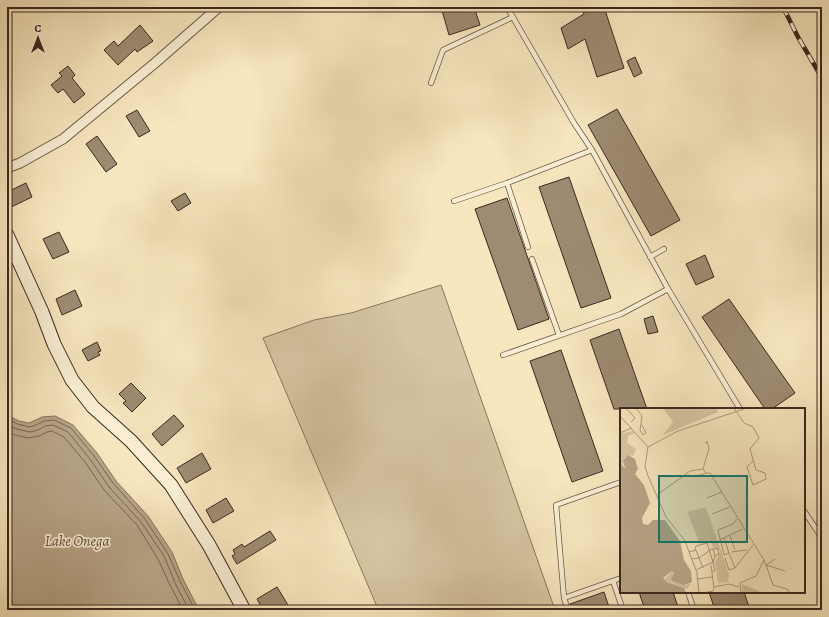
<svg xmlns="http://www.w3.org/2000/svg" width="829" height="617" viewBox="0 0 829 617" font-family="Alegreya,serif">
  <style>
    .green { fill: #d7c6a3; stroke: #897761 }
    .water { fill: #b7a588; stroke: #85735e }
    .lines { fill: none; stroke-linecap: round; stroke-linejoin: round }
    .shore { stroke: #796654; stroke-width: 1 }
    .building { fill: #9d8b72; stroke: #3b281f }
    .lane-casing { stroke: #6a5847; stroke-width: 6 }
    .street-casing { stroke: #6a5847; stroke-width: 11 }
    .secondary-casing { stroke: #3b281f; stroke-width: 15 }
    .lane { stroke: #faefd5; stroke-width: 4.5 }
    .street { stroke: #faefd5; stroke-width: 9 }
    .secondary { stroke: #faefd5; stroke-width: 13 }
    .rail-casing { stroke: #3b281f; stroke-width: 4.5 }
    .rail { stroke: #faefd5; stroke-width: 3; stroke-dasharray: 9; stroke-linecap: butt }
    .labels { text-anchor: middle; dominant-baseline: central; stroke-width: 3.5; stroke-linejoin: round; paint-order: stroke }
    .water-label { font-size: 15px; font-style: italic; fill: #604e3e; stroke: #faefd5 }
    .inset-road { fill: none; stroke: #ac9a7e; stroke-width: 1 }
    .view { fill: #0f766e; fill-opacity: 0.15; stroke: #0f766e; stroke-width: 2 }
    .inset-edge { fill: none; stroke: #3b281f; stroke-width: 2 }
  </style>
  <rect width="100%" height="100%" fill="#f7e6be"/>
  <filter id="stains"><feTurbulence type="fractalNoise" baseFrequency=".005" numOctaves="4"/><feColorMatrix values="0 0 0 0 .2 0 0 0 0 .09 0 0 0 0 .02 0 0 0 .5 -.17"/></filter>
  <radialGradient id="worn" r=".72"><stop offset=".6" stop-color="#630" stop-opacity="0"/><stop offset="1" stop-color="#630" stop-opacity=".3"/></radialGradient>
  <path class="green" d="M441,285l114,325h-69l-1,-3 -9,3h-100l2,-1 -115,-271 51,-18 37,-7z"/>
  <path class="water" d="M7,415l12,6 10,2 13,-6 13,-1 18,9 24,28 19,28 32,35 24,36 11,27 16,31h-192z"/>
  <g class="lines">
    <path class="shore" d="M7,419l11,5 11,3 7,-2 8,-4 10,-1 17,8 23,28 19,27 32,36 23,35 12,27 15,29
      M7,425l10,4 13,3 8,-2 7,-4 8,-1 15,7 22,27 19,28 32,35 23,34 11,27 14,27
      M7,431l8,4 13,3 11,-2 8,-4 5,-1 12,6 21,25 19,28 33,35 21,34 12,26 13,25"/>
  </g>
  <path class="building" d="M441,7h33l6,18 -31,10z
    M582,7h22l20,61 -27,9 -12,-38 -17,10 -7,-21 23,-14z
    M140,25l13,16 -16,11 -2,-3 -17,16 -14,-15 10,-9 4,5z
    M635,57l7,16 -8,4 -7,-16z
    M68,66l7,9 -3,3 13,16 -11,9 -11,-14 -5,4 -7,-8 11,-9 -3,-3z
    M617,109l63,111 -29,16 -63,-111z
    M137,110l13,21 -11,6 -13,-21z
    M97,136l20,28 -11,8 -20,-28z
    M569,177l42,121 -30,10 -42,-121z
    M26,183l6,14 -25,12v-17z
    M185,193l6,10 -13,8 -7,-10z
    M507,198l42,121 -31,11 -43,-121z
    M59,232l10,20 -16,7 -10,-20z
    M705,255l9,22 -18,8 -10,-21z
    M75,290l7,16 -20,9 -6,-16z
    M729,299l66,94 -23,16h-7l-63,-92z
    M653,316l5,16 -10,2 -4,-15z
    M619,329l1,3 27,77h-33l-24,-69z
    M97,342l4,9 -3,1 2,3 -12,6 -6,-11z
    M561,350l42,121 -31,11 -42,-121z
    M131,383l15,15 -14,14 -9,-9 3,-2 -7,-7z
    M174,415l10,11 -22,20 -10,-12z
    M202,453l9,16 -25,14 -9,-15z
    M226,498l8,13 -21,12 -7,-13z
    M270,531l6,9 -39,24 -5,-8 3,-2 -2,-4 9,-6 2,3z
    M277,587l11,18 -9,5h-2l-2,-4 -8,4h-4l-6,-11z
    M604,592l6,18h-38l-2,-6z
    M639,592h34l6,18h-34z
    M709,592h35l6,18h-35z"/>
  <g class="lines">
    <g class="lane-casing">
      <path id="lane" d="M507,7l67,116 18,27 76,139 72,120
        M431,83l12,-33 70,-33
        M507,183l21,64
        M454,201l53,-18 85,-33
        M650,257l14,-8
        M532,259l27,76
        M503,355l118,-41 47,-25
        M804,511l18,27
        M613,581l10,29
        M688,592l6,18
        M564,598l57,-20
        M568,610l-4,-12 -8,-93 65,-23"/>
    </g>
    <g class="street-casing">
      <path id="street" d="M7,168l13,-5 43,-24 92,-76 64,-56"/>
    </g>
    <g class="secondary-casing">
      <path id="secondary" d="M7,235l35,77 12,32 18,36 21,27 38,34 40,44 38,60 35,65"/>
    </g>
    <use href="#lane" class="lane"/>
    <use href="#street" class="street"/>
    <use href="#secondary" class="secondary"/>
    <g class="rail-casing">
      <path id="rail" d="M783,7l15,30 24,41"/>
    </g>
    <use href="#rail" class="rail"/>
  </g>
  <g class="labels">
    <g class="water-label">
      <text x="77" y="541">Lake Onega</text>
    </g>
  </g>
  <g transform="translate(620 408)">
    <rect width="185" height="185" fill="#f7e6be"/>
    <path d="M43,0h54l1,4 -55,23 10,-13zM12,23l2,2 -6,3 -1,7 9,6 -3,7 -3,-1 -7,8 1,5 -4,-3v-31zM86,99l23,67 -1,8 -10,1 -3,-21 5,-10 -2,-4 -5,-1 -3,-6 -10,3 -13,-32zM52,163l2,2 -2,4 14,8 5,-2 -4,6 -23,-9zM122,176l17,7v2h-17z" fill="#d7c6a3"/>
    <path d="M8,47l7,4 3,10 -3,5 9,11 6,18 -8,15 1,6 5,1 5,-5h12l15,21 4,19 7,11 1,11 -8,3 -13,-5 3,-7 -2,-2 -9,7 4,4 17,6 2,5h-66v-128l5,3 -2,-7z" fill="#b7a588"/>
    <path class="inset-road" d="M6,0l9,10 -4,4M16,0l6,8 -2,14 3,5 3,-2 -4,-8M114,0l10,15 9,4 6,11 -9,11 6,21 9,3 1,6 -13,6 -6,-18 6,-6M0,8l28,31M0,25l12,-5M28,39l-3,19 3,10 18,41 19,24 12,32 2,20M28,39l30,-16 69,-23M86,65h4l54,87 -8,16 -16,7 1,10M77,68l9,-3 -3,-4M37,87l33,-24 13,-2 6,-21 -2,-7 -2,3M87,90l15,-6M92,106l18,-7M110,128l5,14M104,130l5,15 -5,2 -6,-25 15,-6 4,-5M99,132l24,-11M93,141l4,-1 2,6 -4,2M75,142l1,-4 11,-3 6,19 -17,8M89,142l4,-1 2,7 -2,6 2,9h-3M69,144l7,-2 3,8 -7,1M111,144l16,-2M105,150l4,12 6,-2 -6,-15M144,152l2,5 9,-6M83,160l-4,-10 10,-7M115,160l18,-23M165,163l-19,-6 7,20 14,4 2,3M78,171l14,-2M94,179l15,-3 10,3M82,185l11,-2 1,-3 -3,-23"/>
    <path class="view" d="M39,68h88v66h-88z"/>
    <rect width="185" height="185" class="inset-edge"/>
  </g>
  <rect width="829" height="617" fill="none" stroke="#f7e6be" stroke-width="24"/>
  <rect x="8" y="8" width="813" height="601" fill="none" stroke="#3b281f" stroke-width="2"/>
  <rect x="12" y="12" width="805" height="593" fill="none" stroke="#3b281f"/>
  <g transform="translate(38 38)" stroke="#faefd5" stroke-width="3" paint-order="stroke">
  <path d="M0-3L7 15L0 10L-7 15Z" fill="#3b281f"/>
  <text y="-6" font-size="11" font-weight="bold" text-anchor="middle" fill="#3b281f">С</text>
  </g>
  <rect width="100%" height="100%" filter="url(#stains)"/>
  <rect width="100%" height="100%" fill="url(#worn)"/>
</svg>
